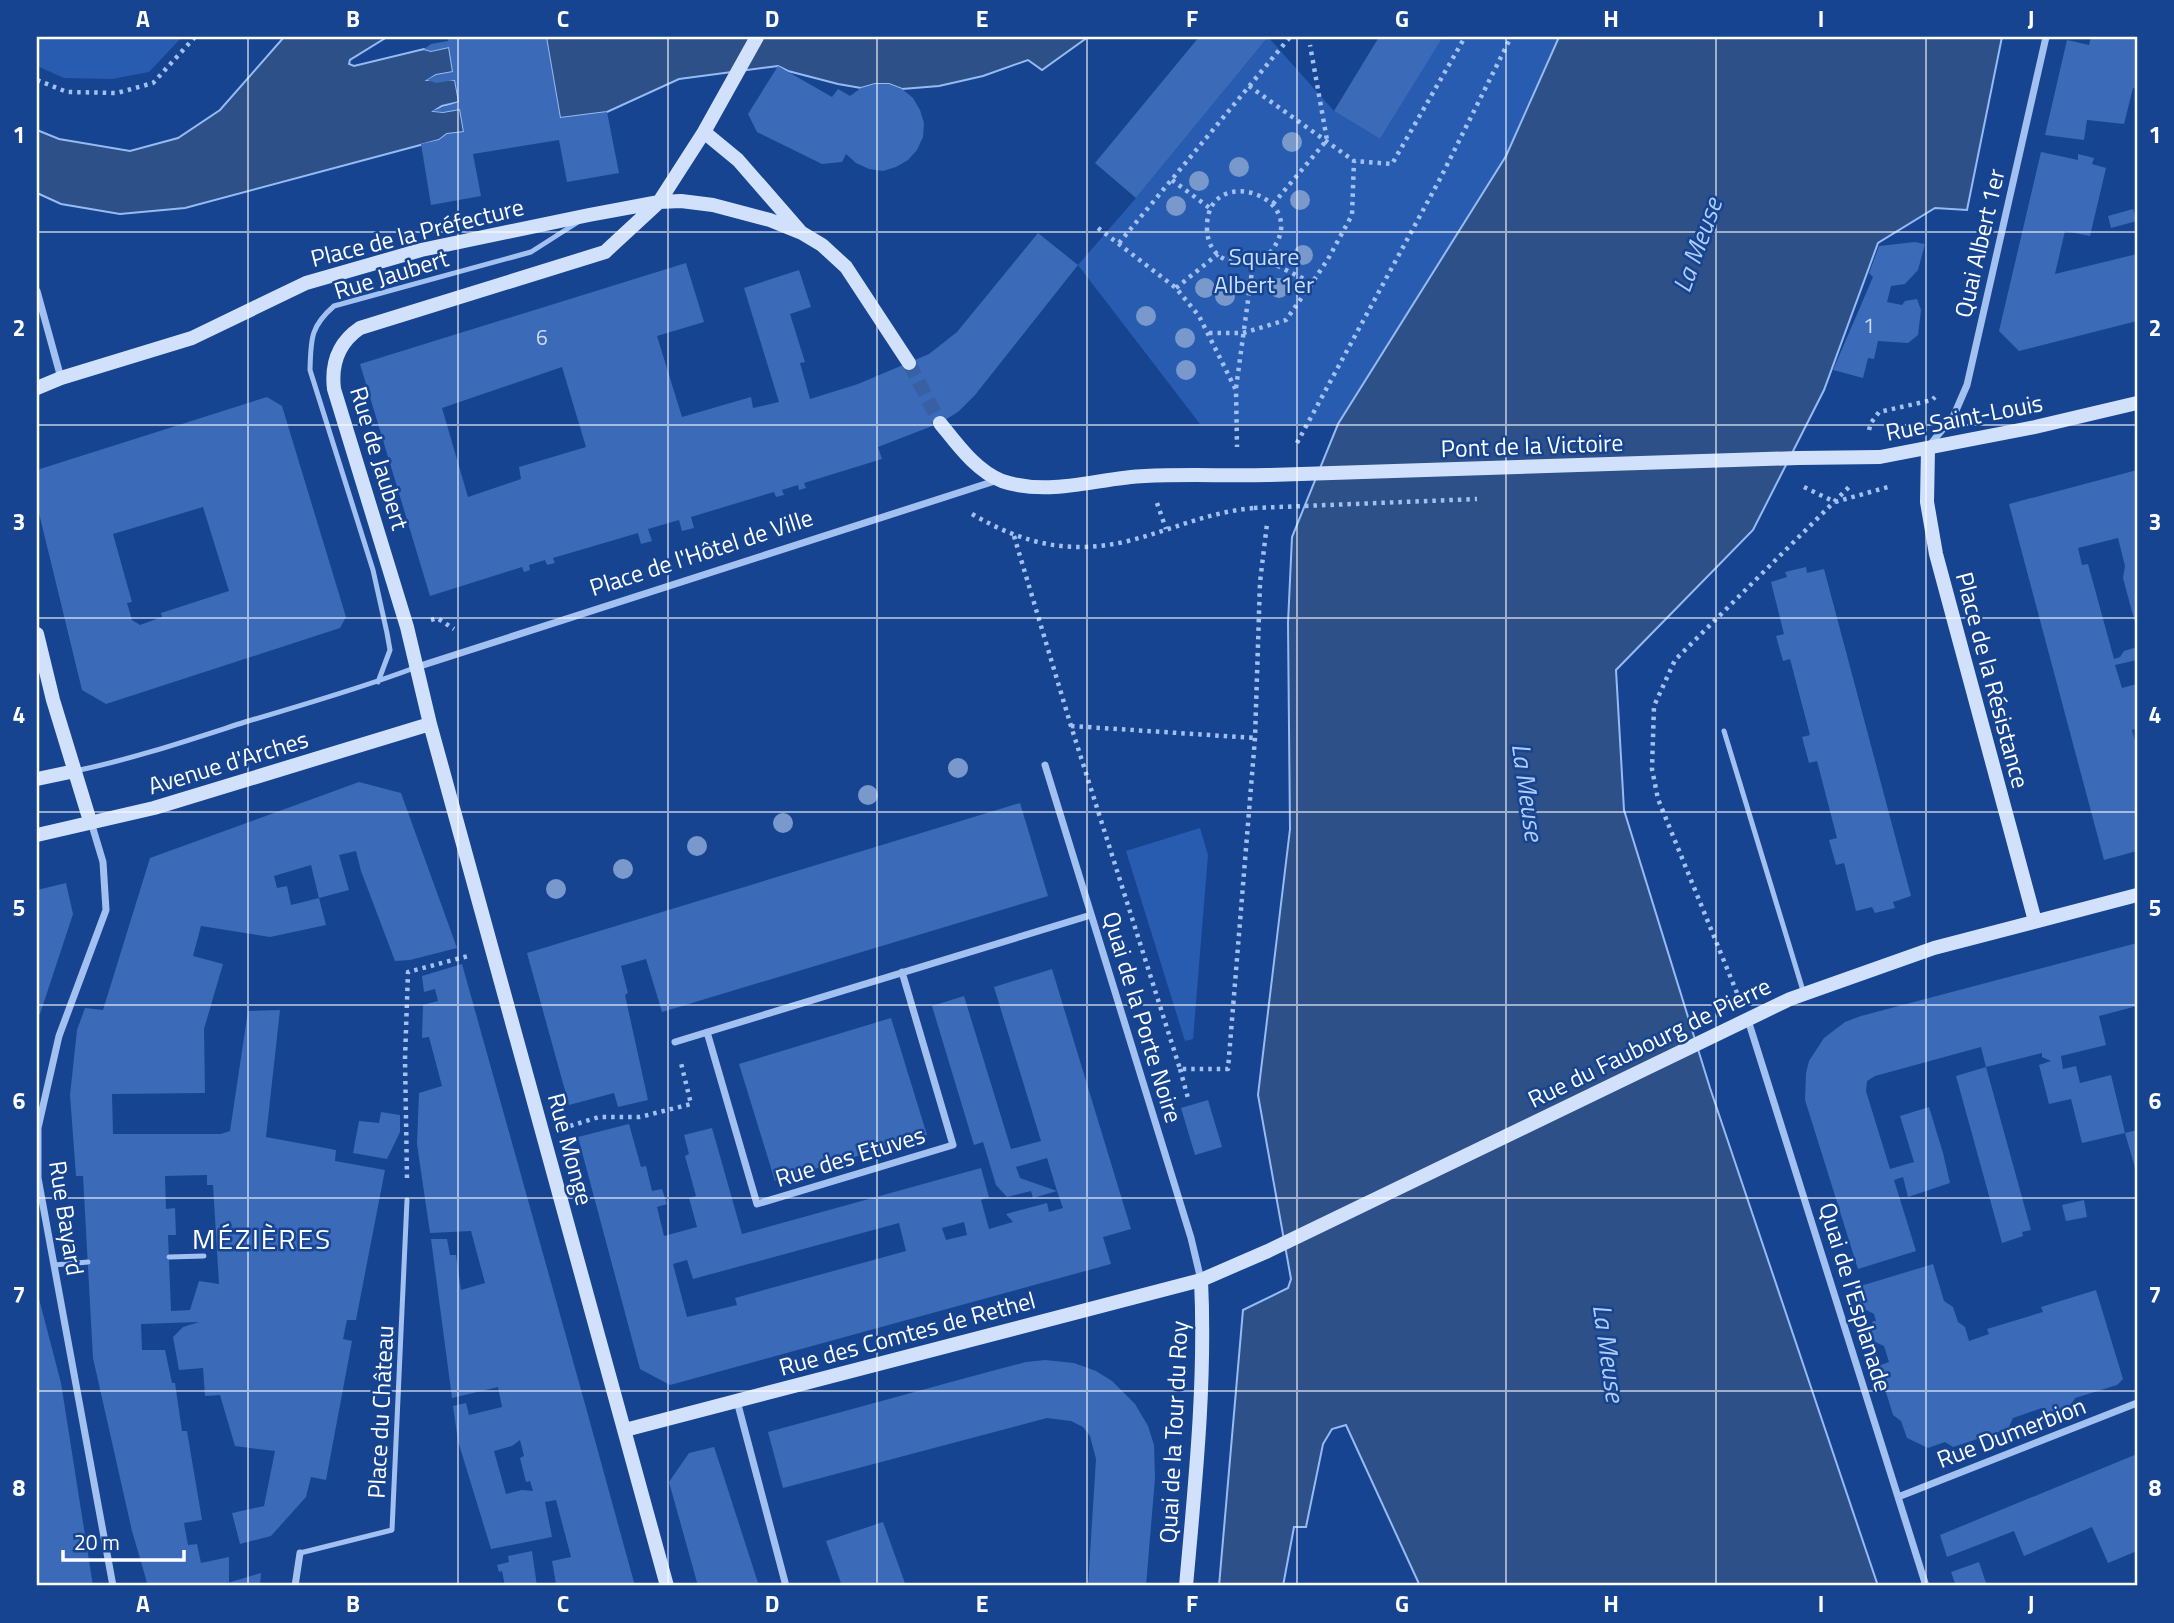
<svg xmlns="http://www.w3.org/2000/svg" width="2174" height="1623" viewBox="0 0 2174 1623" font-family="'Titillium Web',sans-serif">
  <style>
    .green { fill: #285cb0 }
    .water { fill: #2e5089; stroke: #96bbf3; stroke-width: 2 }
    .building { fill: #3a6ab8; fill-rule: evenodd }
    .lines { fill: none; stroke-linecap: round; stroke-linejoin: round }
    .secondary-tunnel { stroke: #3960a2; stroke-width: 14; stroke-dasharray: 14 7; stroke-linecap: butt }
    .path { stroke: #a3c1f0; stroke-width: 4.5; stroke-dasharray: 3.5 5; stroke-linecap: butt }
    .lane { stroke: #a3c1f0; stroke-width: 5 }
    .street { stroke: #a3c1f0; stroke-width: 7 }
    .secondary { stroke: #d1e1fb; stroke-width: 14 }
    .path-bridge { stroke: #a3c1f0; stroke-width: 4.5; stroke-dasharray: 3.5 5; stroke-linecap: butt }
    .secondary-bridge { stroke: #d1e1fb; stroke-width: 14 }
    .tree { fill: #7998cc }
    .grid { fill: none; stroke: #fff; stroke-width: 2; stroke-opacity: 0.55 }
    .labels { text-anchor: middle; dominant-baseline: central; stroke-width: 5; stroke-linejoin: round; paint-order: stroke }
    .number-label { font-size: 21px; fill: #cedaed }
    .street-label { font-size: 24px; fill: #fff; stroke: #164491 }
    .park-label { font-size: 24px; fill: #caddfc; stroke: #164491 }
    .water-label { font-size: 26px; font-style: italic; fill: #afccf7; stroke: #164491 }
    .quarter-label { font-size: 28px; letter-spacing: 2px; fill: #fff; stroke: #164491 }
    .neatline { fill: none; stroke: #fff; stroke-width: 2.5 }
    .grid-label { font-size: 23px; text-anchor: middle; font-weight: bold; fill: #fff }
  </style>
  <rect width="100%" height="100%" fill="#164491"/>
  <path class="green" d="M37,37h145l-33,35 -37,7 -48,-1 -27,-12z
    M1268,37l66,74 46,28 63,-102h116l-53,119 -168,268h-138l-122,-159 58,-67z
    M1200,828l8,27 -15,184 -8,2 -59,-190z"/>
  <path class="water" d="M284,37h103l-37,23 -1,4 5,2 70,-17 7,2 18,-4 4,25 -17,3 -8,5h27l4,22 -17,4 -8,5 9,1 17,-3 4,23 -17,2 -8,6 -254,68 -65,6 -59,-10 -24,-11v-63l22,9 71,12 48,-13 42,-28z
    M546,37h542l-46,33 -14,-10 -45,16 -44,10 -37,3 -13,-5h-14l-14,4 -23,-4 -50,-13 -10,-5 -99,13 -72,33 -47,6z
    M1559,37h443l-35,173 -32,-2 -57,35 -54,147 -71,140 -137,140 8,140 86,278 168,498h-458l-74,-161 -14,4 -9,15 -17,83h-12l-11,59h-64l24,-276 45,-22 3,-9 -33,-184 32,-266 -2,-206 4,-86 46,-113 168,-268z"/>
  <path class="building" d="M448,37h98l14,81 47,-6 12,61 -52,9 -8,-42 -86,14 8,42 -50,9 -10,-61 18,-4 8,-6 17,-2 -4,-23 -17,3 -11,-1 27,-9 -4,-22 -19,3 -9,-3 9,-5 17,-3 -4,-25 -18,4 -7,-2 7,-5 17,-3z
    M1199,37h69l-132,161 -41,-35z
    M1379,37h64l-63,102 -46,-28z
    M2091,37h46v52l-4,-1 -9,36 -37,-4 -3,20 -39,-5 22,-95 22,5z
    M778,66l54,31 6,-8 12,7 11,-8 14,-4h14l13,5 11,9 7,12 4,13 -1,14 -6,13 -9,10 -12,7 -13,4 -14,-2 -13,-6 -10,-9 -4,8 -20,2 -65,-32 -9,-18z
    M2041,152l37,8v-6l16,4 -2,6 14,4 -16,68 -25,-5 -10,43 82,-20v67l-118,30 -20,-20z
    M2133,209l4,12 -26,7 -3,-12z
    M1038,233l40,32 -103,130 -17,17 -18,11 -62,24 4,12 -78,24 2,5 -7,2 -1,-5 -16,5 2,5 -8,2 -2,-5 -83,25 3,11 -12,3 -3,-11 -31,9 4,12 -11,3 -3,-11 -85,25 2,5 -8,2 -2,-5 -16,5 1,5 -6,2 -2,-5 -92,29 -70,-232 326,-101 18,59 -47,14 25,81 69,-20 2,11 26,-6 -35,-114 55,-18 12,37 -21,7 15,48 -5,1 10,36 48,-15 71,-30 28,-22zM562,367l24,80 -67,20 2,12 -53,18 -26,-89z
    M1915,242l10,2 -7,26 -13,14 -14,2 -4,16 15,3 3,-4 12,-2 4,11 -3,25 -10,8 -30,-2 -4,18 -6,-1 -5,20 -30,-8 40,-93 -4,-4 10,-27z
    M267,397l15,9 64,211 -6,11 -234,76 -24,-14 -45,-185v-31l3,-5zM203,507l26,84 -68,22 1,4 -22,8 -8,-5 -5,-17 5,-1 -19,-68z
    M2137,470v160l-14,-52 2,-12 -7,-28 -40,10 4,17 6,-1 26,95 6,-2 4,-6 13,-4v13l-22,5 7,23 15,-4v44l-5,2 5,18v103l-33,9 -95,-356z
    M1806,567l1,6 17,-4 87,327 -18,6 2,6 -20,5 -3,-6 -16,4 -12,-48 -8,2 -7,-25 8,-2 -20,-77 -8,2 -7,-26 8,-2 -20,-76 -7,2 -7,-25 8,-2 -13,-52 16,-5 -2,-5z
    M359,782l42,11 56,155 -47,12 -15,1 -34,-90 -5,-20 -17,4 10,35 -30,8 -8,-33 -37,11 3,12 10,-2 4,19 28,-7 7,27 -56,12 -69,-11 -8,30 30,8 -19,65 1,64 -93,1 1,40h108l9,-3 18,-120 32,-1 -14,127 70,13 -1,11 50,9 -29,150h-9l-4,19 9,2 -26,139 -15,-3 -5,20 -35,39 -31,8 -8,-31 32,-7 11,-55 -40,-5 -15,-51 -15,1 -2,-28 -24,2 -6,-33 10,-10 16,-5 -58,2 1,26h23l7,33h3l7,48h5l15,89 -18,3 4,22 9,-1 4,19 28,-6v25l-15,4h-66l-16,-55 -39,-173 -10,-182h-7l-6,-81 7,-65 8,-22 18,2 47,-152zM207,1175v10h6l6,99 -20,-3 -9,29 -19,1 -3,-76h8l-1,-27 -9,1 -1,-33z
    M1020,803l28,93 -386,116 -16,-53 -25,7 7,27 -3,2 23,105 -30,7 -4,-14 -45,12 -42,-152z
    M66,883l7,31 -33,100h-3v-124z
    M2137,943v63l-38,10 7,29 -45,11 2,13 13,-3 4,17 31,-8 14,58 12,-3v45l-12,-42 -43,10 -11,-44 -22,5 -10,-39 12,-4 -9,-4v-4l-56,14 -5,-20 -106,29 -8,5 -1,10 24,78 24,-7 -14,-46 29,-9 14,46 7,30 -42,14 -5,-20 -9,3 22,71 -58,18 -53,-169 1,-27 3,-12 15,-23 21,-16 16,-6z
    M462,964l123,440 50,182h-76l-1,-3 -2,1 -4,-23 19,-4 -15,-57 -11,2 7,35 -61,12 -33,-108 -5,-35 13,-3 3,12 33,-8 -4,-20 -46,11 -21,-159h16l3,16h6l5,35 24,-7 -14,-52 -41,2 -13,-89 2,-51 23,-7 -13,-49 -7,1 1,-33 15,-4 -3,-12 -11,3 -2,-16zM520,1440l4,16 -4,2 6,24 4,-1 3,10 -11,-1 -16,4 -12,-43 18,-5z
    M1052,969l79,260 -28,8 8,27 -441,121 -30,-16 -62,-232 51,-13 12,43 5,-1 6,25 10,-2 5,15 -10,3 7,29 33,-9 -8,-29 7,-2 -11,-40 4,-2 -5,-19 28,-7 30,106 239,-66 8,29 -8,3 8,29 24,-7 -7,-8 41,-11 2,9 14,-4 -6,-17 -24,7 -2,-7 -24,6 -11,-12 -13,-43 -9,3 -42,-139 32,-10 47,153 30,-8 -47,-154zM1047,1158l10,33 -37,-13 -4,-11zM964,1222l3,13 -21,5 -4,-12zM899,1223l7,28 -171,47 2,7 -50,12 -14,-53 14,-4 6,19z
    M891,1018l36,117 -152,46 -36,-117z
    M1986,1067l45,163 -9,2 1,4 -21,7 -46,-167z
    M1208,1100l14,47 -27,8 -14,-47z
    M381,1112l19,3v17l-13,27 -34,-6 6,-32 20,2z
    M2084,1200l3,17 -21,4 -4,-16z
    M1933,1264l11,37 9,6 5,15 7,5 4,14 20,-7 -2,-5 56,-17 -2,-5 55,-17 27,89 -6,6 -42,13 -4,7 -23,8 -6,-5 -29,10 -5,11 -55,18 -8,-5 -17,6 -21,-10 -6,-17 -8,-6 -15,-49 11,-4 -5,-16 -9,-4 -5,-14 3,-7h3l-2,-7 -15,-8 -5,-18z
    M37,1291l24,92 32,203h-56v-116h2l-2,-16z
    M1045,1360l29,3 22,8 16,10 23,23 13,22 6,19 1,33 -9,108h-58l8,-127 -6,-23 -7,-9 -12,-6 -24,-3 -264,70 -15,-56 205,-56 53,-14z
    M714,1447l7,21 38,118h-61l-29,-104 20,-29z
    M2137,1454v97l-29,12 -16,-36 -68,29 -10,-25 -67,26 -7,-22z
    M883,1522l23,64h-64l-16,-45z
    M532,1551l5,35h-32l-3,-15 -3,1 -2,-7 12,-3 -1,-6z
    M1979,1562l8,24h-31l-5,-14z
    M261,1573l-1,13h-33v-3z"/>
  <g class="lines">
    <path class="secondary-tunnel" d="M909,363l31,60"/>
    <path class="path" d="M37,80l30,12 50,1 36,-10 42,-46
      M1249,86l105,75
      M1172,180l39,29
      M1273,204l54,-64 -17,-95
      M1098,228l78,60 23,28 37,74 1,57
      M1119,243l171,-206
      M1264,259c60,-58 -56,-101 -57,-33 -1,34 30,44 57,33l48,24 16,-24 24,-44 2,-54 38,3 73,-127
      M1176,288l42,-34
      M1209,333h34l43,-13 26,-37
      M1236,388l17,-124
      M1869,430l2,-7 8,-11 53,-12 3,-3
      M1297,443l144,-266 70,-140
      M1804,487l31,15
      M1835,502l53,-15
      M1157,503l9,26
      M972,514c51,30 98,41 156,27 44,-11 80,-29 126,-33
      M1014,536l57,190 109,343h48l27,-331 5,-156 7,-58
      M431,620l6,-2 17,11
      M1071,726l184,12
      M1737,993l-79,-194 -6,-30 2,-63 21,-46 177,-176
      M1180,1069l8,29
      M570,1126l29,-9h41l51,-13 -10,-41
      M407,1178l-2,-119 3,-87 60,-16"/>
    <path class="lane" d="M378,682l12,-32 -3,-17 -14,-63 -63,-200c1,-31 0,-43 24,-64l197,-54 47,-30
      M1724,731l80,263
      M75,771c58,-12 114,-31 170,-49 57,-17 114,-33 169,-54
      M169,1257l35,-1
      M54,1265l34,-3
      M300,1553l92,-23 15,-330"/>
    <path class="street" d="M37,291l24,87
      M1930,445l24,-30 13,-30 79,-348
      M417,667l581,-187
      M1045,765l146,473 10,42
      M91,822l12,40 3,48 -47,126 -21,92v50l75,408
      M1748,1020l178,566
      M707,1032l50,172 196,-59 -51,-173
      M675,1042l416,-127
      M737,1401l49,185
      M1898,1497l239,-94
      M295,1586l5,-33"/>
    <path class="secondary" d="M704,132l34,28 62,71
      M37,388l24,-10 131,-40 114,-55 115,-33 168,-35 70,-13 22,-1 32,4 57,15 32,13 20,12 24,22 63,96
      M940,423c17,21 36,48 62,58 47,16 95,-3 143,-5 41,-2 82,0 123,-1
      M1928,449l-1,53 9,52 99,367
      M1798,458l82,-1 155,-30 102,-24
      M37,634l16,66 37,121
      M37,779l38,-8
      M37,835l117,-27 276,-84
      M625,1430l576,-150 67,-29 522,-252 144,-51 203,-53
      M667,1586l-237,-862 -23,-97 -73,-238c-3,-25 4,-46 26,-61l245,-76 54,-50 45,-70 53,-95
      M1186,1586c9,-101 20,-204 15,-306"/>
    <path class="path-bridge" d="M1254,508l223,-9"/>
    <path class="secondary-bridge" d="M1268,475l530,-17"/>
  </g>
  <g class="tree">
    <circle cx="1292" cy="142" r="10"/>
    <circle cx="1239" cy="167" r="10"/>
    <circle cx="1199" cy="181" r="10"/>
    <circle cx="1300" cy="200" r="10"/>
    <circle cx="1176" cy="206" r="10"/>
    <circle cx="1303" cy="255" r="10"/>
    <circle cx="1205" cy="288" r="10"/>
    <circle cx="1279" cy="288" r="10"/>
    <circle cx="1225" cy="296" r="10"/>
    <circle cx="1146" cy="316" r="10"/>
    <circle cx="1185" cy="338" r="10"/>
    <circle cx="1186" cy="370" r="10"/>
    <circle cx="958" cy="768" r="10"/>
    <circle cx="868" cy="795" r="10"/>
    <circle cx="783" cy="823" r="10"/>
    <circle cx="697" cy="846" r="10"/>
    <circle cx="623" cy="869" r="10"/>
    <circle cx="556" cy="889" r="10"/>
  </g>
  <path class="grid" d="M248,37v1549M458,37v1549M668,37v1549M877,37v1549M1087,37v1549M1297,37v1549M1506,37v1549M1716,37v1549M1926,37v1549M37,232h2100M37,425h2100M37,618h2100M37,812h2100M37,1005h2100M37,1198h2100M37,1391h2100"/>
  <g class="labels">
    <g class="number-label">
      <text x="1869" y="325">1</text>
      <text x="542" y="337">6</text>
    </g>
    <g class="street-label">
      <text transform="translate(417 232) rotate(-14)">Place de la Préfecture</text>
      <text transform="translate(1979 243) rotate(-77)">Quai Albert 1er</text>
      <text transform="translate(391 274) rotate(-17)">Rue Jaubert</text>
      <text transform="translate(1964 417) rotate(-11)">Rue Saint-Louis</text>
      <text transform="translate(1532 445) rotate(-2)">Pont de la Victoire</text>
      <text transform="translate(380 458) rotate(73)">Rue de Jaubert</text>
      <text transform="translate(701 552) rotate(-18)">Place de l'Hôtel de Ville</text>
      <text transform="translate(1993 680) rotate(75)">Place de la Résistance</text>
      <text transform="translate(228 762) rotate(-17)">Avenue d'Arches</text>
      <text transform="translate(1143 1017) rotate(73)">Quai de la Porte Noire</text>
      <text transform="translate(1649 1042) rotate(-26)">Rue du Faubourg de Pierre</text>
      <text transform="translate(571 1149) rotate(75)">Rue Monge</text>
      <text transform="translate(850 1156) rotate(-17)">Rue des Etuves</text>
      <text transform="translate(67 1218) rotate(81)">Rue Bayard</text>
      <text transform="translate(1856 1297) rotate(73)">Quai de l'Esplanade</text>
      <text transform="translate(907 1333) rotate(-15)">Rue des Comtes de Rethel</text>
      <text transform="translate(380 1412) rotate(-87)">Place du Château</text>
      <text transform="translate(1173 1432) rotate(-87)">Quai de la Tour du Roy</text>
      <text transform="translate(2011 1432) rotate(-21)">Rue Dumerbion</text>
    </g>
    <g class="park-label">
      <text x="1264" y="256">Square<tspan x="1264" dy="28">Albert 1er</tspan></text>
    </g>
    <g class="water-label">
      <text transform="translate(1697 245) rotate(-70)">La Meuse</text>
      <text transform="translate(1528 792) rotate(82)">La Meuse</text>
      <text transform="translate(1609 1353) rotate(82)">La Meuse</text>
    </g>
    <g class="quarter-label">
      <text x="262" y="1238">MÉZIÈRES</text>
    </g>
  </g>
  <rect width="2174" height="1623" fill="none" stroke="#164491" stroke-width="77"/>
  <path d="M63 1550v10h121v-10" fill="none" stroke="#ffffff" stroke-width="3.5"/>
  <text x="74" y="1550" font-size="21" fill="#ffffff" stroke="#164491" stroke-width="5" paint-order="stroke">20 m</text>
  <rect x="38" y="38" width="2098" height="1546" class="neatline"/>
  <g class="grid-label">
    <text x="143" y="27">A</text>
    <text x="353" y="27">B</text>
    <text x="563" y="27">C</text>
    <text x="772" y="27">D</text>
    <text x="982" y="27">E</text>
    <text x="1192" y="27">F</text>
    <text x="1402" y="27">G</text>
    <text x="1611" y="27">H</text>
    <text x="1821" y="27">I</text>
    <text x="2031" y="27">J</text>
    <text x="19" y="143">1</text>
    <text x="2155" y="143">1</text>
    <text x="19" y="336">2</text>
    <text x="2155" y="336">2</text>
    <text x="19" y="530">3</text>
    <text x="2155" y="530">3</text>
    <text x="19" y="723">4</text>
    <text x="2155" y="723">4</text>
    <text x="19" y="916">5</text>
    <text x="2155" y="916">5</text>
    <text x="19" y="1109">6</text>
    <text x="2155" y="1109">6</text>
    <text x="19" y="1303">7</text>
    <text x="2155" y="1303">7</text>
    <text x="19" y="1496">8</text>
    <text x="2155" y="1496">8</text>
    <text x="143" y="1612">A</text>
    <text x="353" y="1612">B</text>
    <text x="563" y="1612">C</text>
    <text x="772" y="1612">D</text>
    <text x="982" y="1612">E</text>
    <text x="1192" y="1612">F</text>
    <text x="1402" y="1612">G</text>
    <text x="1611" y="1612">H</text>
    <text x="1821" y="1612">I</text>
    <text x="2031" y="1612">J</text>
  </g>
</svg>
